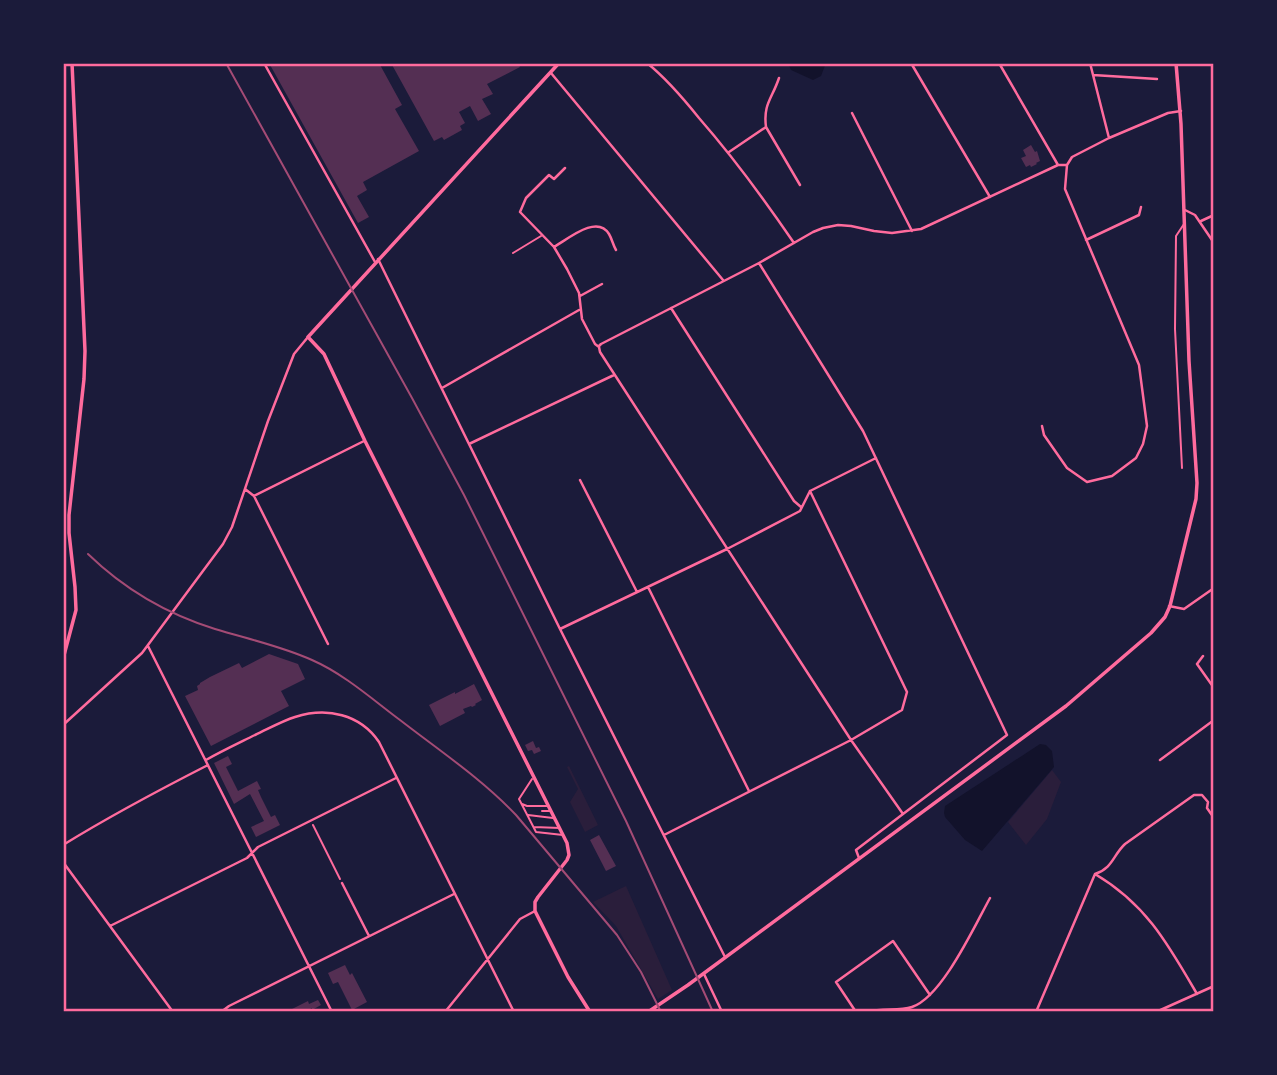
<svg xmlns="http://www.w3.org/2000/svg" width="1277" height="1075" viewBox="0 0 1277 1075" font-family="Inter,sans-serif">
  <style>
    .green { fill: #2a1e3b }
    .water { fill: #12122b }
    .building { fill: #542f53 }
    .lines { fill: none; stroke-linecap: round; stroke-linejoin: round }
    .path { stroke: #ff6b9d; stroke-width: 2 }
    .service { stroke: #ff6b9d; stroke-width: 2 }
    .minor { stroke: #ff6b9d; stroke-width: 2.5 }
    .tertiary { stroke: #ff6b9d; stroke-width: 3.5 }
    .secondary { stroke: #ff6b9d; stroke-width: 3.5 }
    .rail { stroke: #a44b75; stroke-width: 2 }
    .neatline { fill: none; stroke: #ff6b9d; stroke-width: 2.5 }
  </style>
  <rect width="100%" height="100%" fill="#1b1b3a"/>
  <path class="green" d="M569,766l29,59 -13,7 -15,-30 8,-13 -11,-22z
    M1052,770l9,12 -14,37 -21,26 -18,-23z
    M626,886l46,104 -14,9 -42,-73 -23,-24z"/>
  <path class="water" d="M788,63h38l-5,13 -8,4 -22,-10z
    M1040,744l6,1 6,6 2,16 -72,84 -17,-11 -20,-23 -1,-4 1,-7z"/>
  <path class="building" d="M269,63h110l23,42 -7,4 24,42 -56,31 4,8 -10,6 12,21 -11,6z
    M391,63h127l2,4 -33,17 6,10 -11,5 9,15 -13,7 -8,-15 -11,6 6,11 -5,3 2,4 -18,10 -2,-3 -8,4z
    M1031,145l4,7 2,-1 3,10 -4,2 1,1 -6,3 -1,-2 -4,2 -5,-9 5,-2 -3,-6z
    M269,654l29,10 7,15 -24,12 8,15 -78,40 -26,-50 13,-6 -1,-4 3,-2v-1l10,-6 29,-14 3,5z
    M474,684l8,16 -7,4 1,1 -4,2 -1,-1 -8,3 2,4 -25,13 -11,-21 26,-13v2z
    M533,741l3,7 3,-1 2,4 -7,3 -2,-4 -4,1 -3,-6z
    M228,756l4,8 -6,3 12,24 19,-10 4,8 -3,1 3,7 10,20 4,-2 5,10 -24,12 -5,-10 13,-6 -14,-27 -16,10 -20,-41z
    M599,835l17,31 -10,5 -16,-31z
    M345,965l5,10 2,-2 15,29 -15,8 -14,-28 -5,2 -5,-11z
    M318,1000l3,5 -9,5v-2l-8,4h-18l22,-11 1,3z"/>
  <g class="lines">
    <path class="path" d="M313,825l27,54"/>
    <path class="service" d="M513,253l28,-17
      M1182,468l-7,-139 1,-93 8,-12
      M532,779l-13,20 17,33 27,3
      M522,804l5,2h20
      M542,811h9
      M528,815l25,3
      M534,827l26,1"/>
    <path class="minor" d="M264,63l111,199
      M647,63c20,16 36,35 52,55 35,40 65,81 95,125
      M911,63l79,134
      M999,63l59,102
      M1090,63l19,75
      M551,73l172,207
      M1093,75l64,4
      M852,113l60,118
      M766,127l34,58
      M729,152l37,-25c-3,-23 6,-28 13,-49
      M565,168l-11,11 -5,-4 -23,23 -6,14 34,35 13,22 12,24 3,26 13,25 4,3 1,5 251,388 52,74 -47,36 3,8
      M1185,210l10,5 19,28
      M1201,221l13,-6
      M1086,240l53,-25 2,-8
      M554,247c14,-8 43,-33 55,-13 3,5 4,11 7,16
      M378,259l182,370 165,328
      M759,263l104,168 144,304 -104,79
      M580,296l22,-12
      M671,308l123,193 7,6
      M599,346l2,-2 158,-81 54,-31 10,-4 15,-3 13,1 23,5 18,2 29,-4 137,-64h9l5,-8 37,-19 59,-25 13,-2
      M442,388l137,-78
      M1042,426l2,9 23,33 20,14 25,-6 24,-18 7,-14 4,-18 -8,-61 -74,-176 2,-24
      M469,444l145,-69
      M580,480l57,112
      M245,489l9,7 74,148
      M254,496l110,-55
      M648,587l101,204
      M1169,606l15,3 30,-21
      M560,629l167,-80 73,-38 10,-20 66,-33
      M148,646l184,366
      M1203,656l-6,8 17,24
      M63,725l79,-72 81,-109 9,-17 36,-106 26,-67 14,-17
      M206,760c16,-9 33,-17 49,-25 13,-6 27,-14 40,-18 32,-10 65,-3 84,25l135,270
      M1160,760l54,-40
      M664,835l187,-95 51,-30 5,-18 -97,-201
      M63,845c47,-29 96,-55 145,-80
      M63,862l110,150
      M1095,874c51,30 73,70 102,120
      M342,883l27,53
      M110,926l137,-68 11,-11 138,-69
      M704,974l18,38
      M221,1012l8,-6 225,-112
      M445,1012l75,-93 15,-8
      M856,1012l-20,-30 57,-41 37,54
      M868,1012c14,-5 30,0 44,-5 30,-10 62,-80 78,-109
      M1036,1012l59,-138c18,-6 18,-19 30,-30l69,-49h8l6,7 -1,6 7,10
      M1156,1012l58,-26"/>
    <path class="tertiary" d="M559,63l-251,274 16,17 41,87 202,402 2,12 -2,5 -29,37 -3,5v9l33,66 22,35"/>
    <path class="secondary" d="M63,659l13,-49 -1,-23 -6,-54v-18l15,-136 1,-28 -13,-288
      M648,1012l40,-27 378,-279 85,-73 14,-16 5,-11 26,-107 1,-16 -8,-122 -8,-237 -5,-61"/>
    <path class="rail" d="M226,63l186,335 52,97 162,326 87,191
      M88,554c36,35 79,60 127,75 33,10 66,17 97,31 32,14 60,39 88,60 40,31 82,59 116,95l101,120 24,37 20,40"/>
  </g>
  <rect width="1277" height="1075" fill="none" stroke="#1b1b3a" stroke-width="130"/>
  <rect x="65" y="65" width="1147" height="945" class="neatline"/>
</svg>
